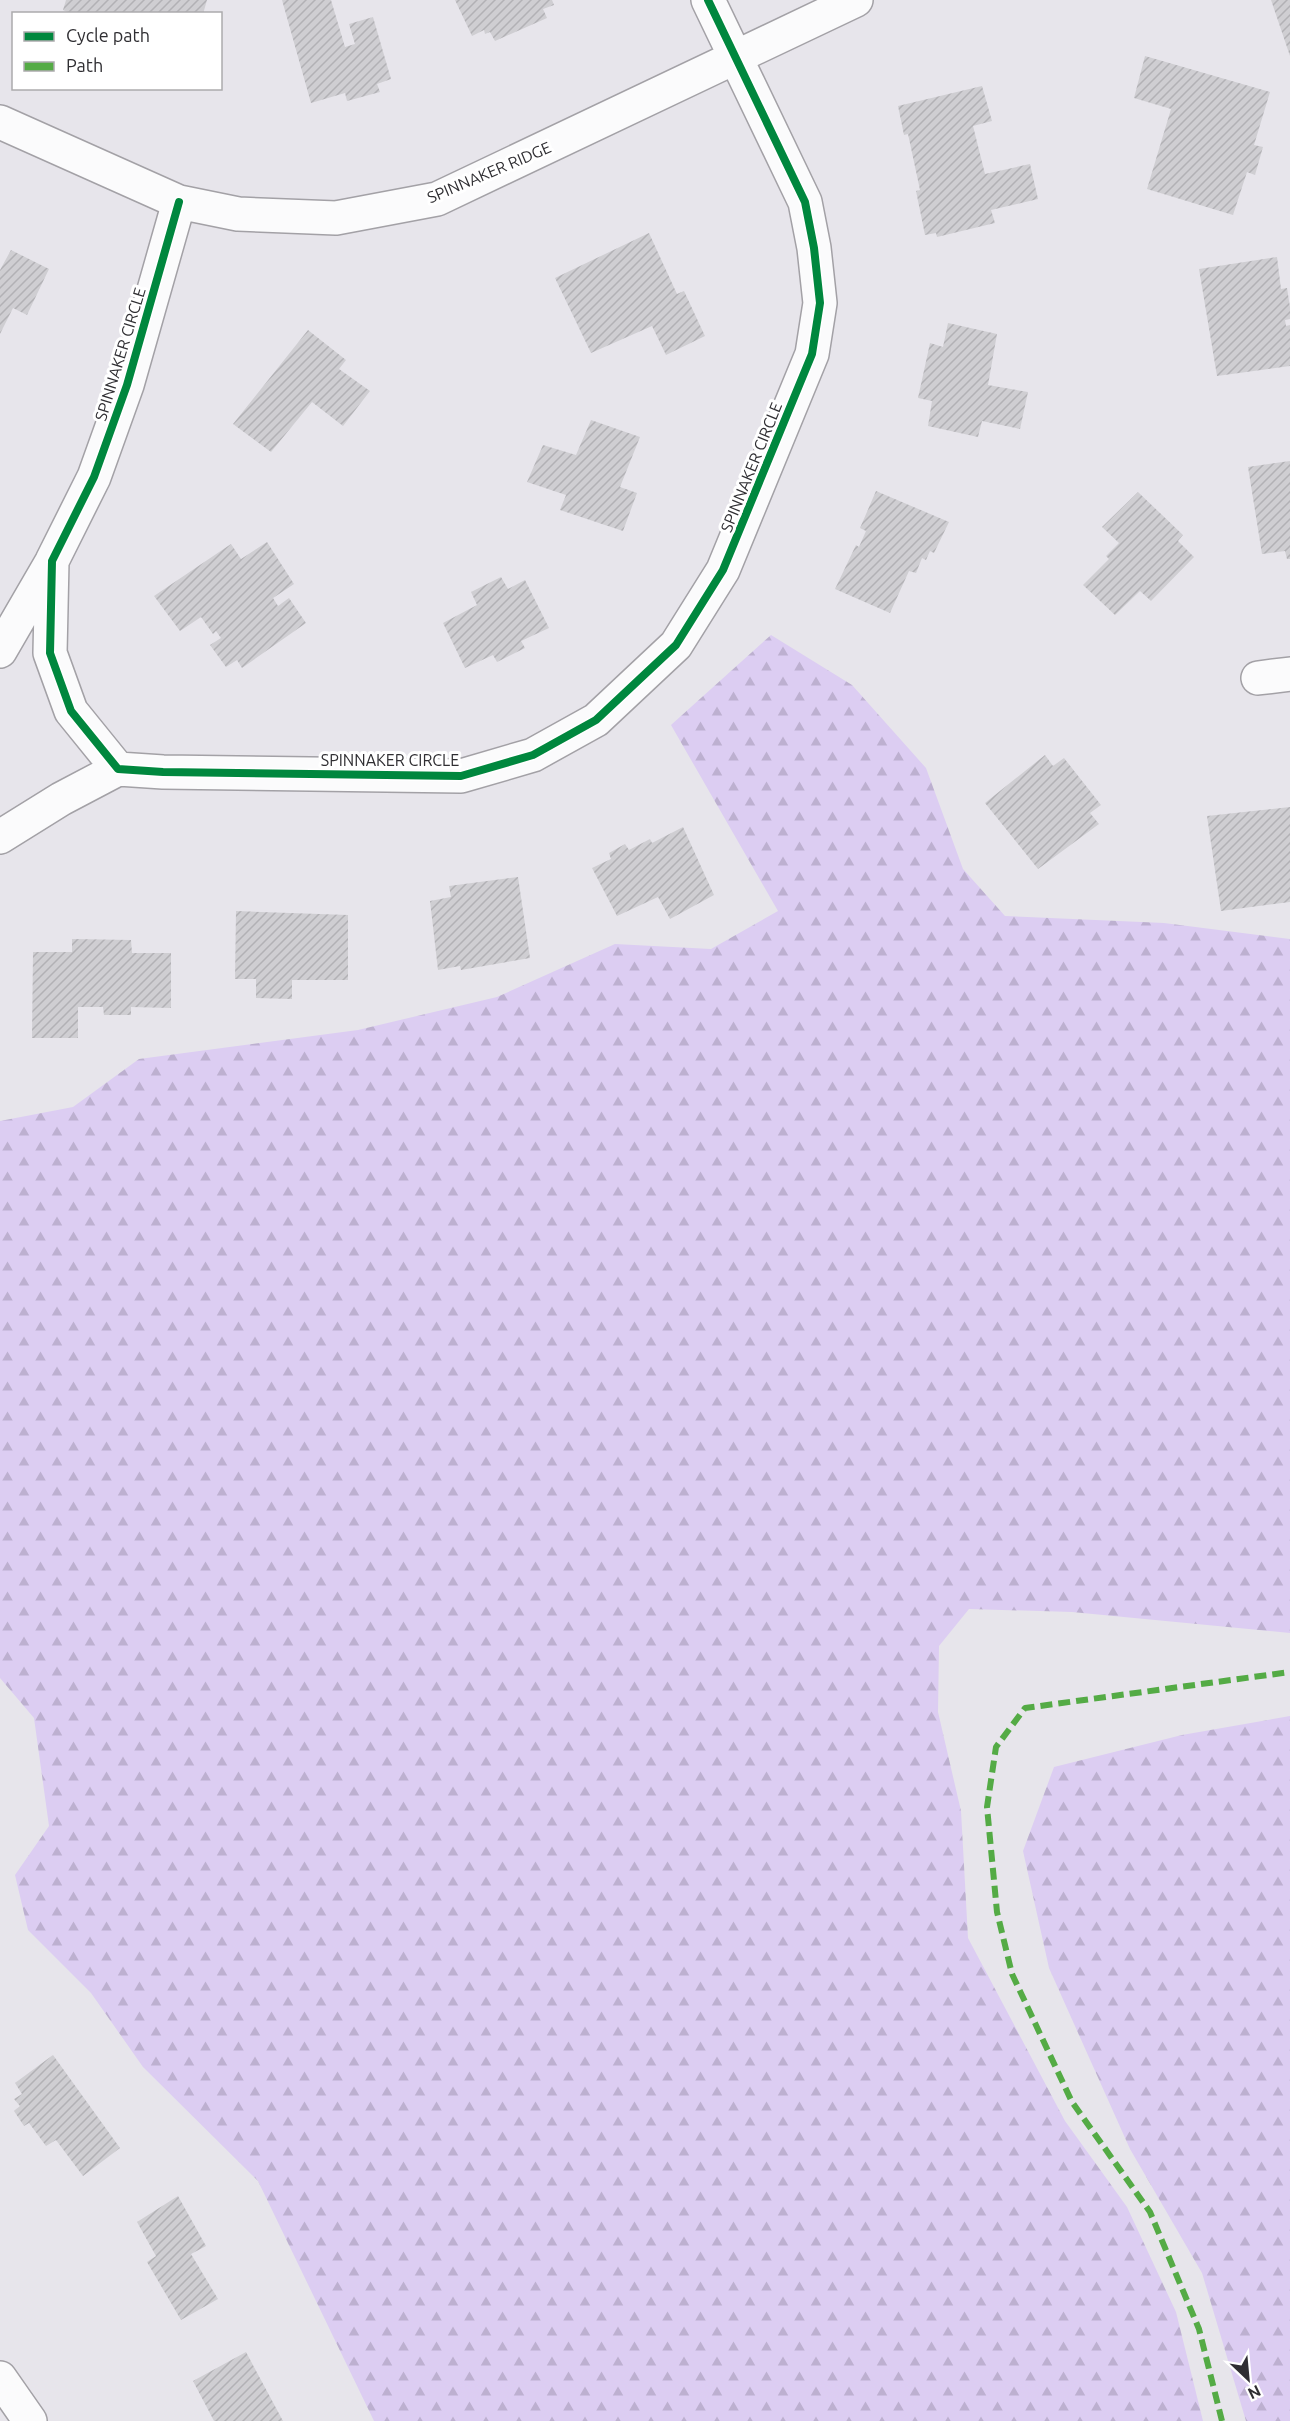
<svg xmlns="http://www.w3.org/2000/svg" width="1290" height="2421" viewBox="0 0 1290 2421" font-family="Ubuntu,sans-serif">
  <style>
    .forest { fill: url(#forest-firs) }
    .building { fill: url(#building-hatch) }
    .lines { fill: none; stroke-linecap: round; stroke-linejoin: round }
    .minor-casing { stroke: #a3a1a6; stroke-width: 36 }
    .minor { stroke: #fbfbfc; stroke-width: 33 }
    .quiet { stroke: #54ab45; stroke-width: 6; stroke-dasharray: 12 6; stroke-linecap: butt }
    .cycleway-casing { stroke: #fff; stroke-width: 11 }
    .cycleway { stroke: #00873e; stroke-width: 8 }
    .labels { text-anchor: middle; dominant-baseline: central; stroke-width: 6; stroke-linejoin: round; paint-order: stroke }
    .street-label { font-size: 16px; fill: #2f2e32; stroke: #fff }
  </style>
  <defs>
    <pattern id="forest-firs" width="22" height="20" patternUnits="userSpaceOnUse" patternTransform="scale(1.5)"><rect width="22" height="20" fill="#dccdf2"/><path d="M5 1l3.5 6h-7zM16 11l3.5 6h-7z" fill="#bdb0d0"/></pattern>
    <pattern id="building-hatch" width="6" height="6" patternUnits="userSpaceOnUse" patternTransform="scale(1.5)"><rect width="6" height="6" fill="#cfced2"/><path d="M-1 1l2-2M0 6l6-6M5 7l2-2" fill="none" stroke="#b2b1b5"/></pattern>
  </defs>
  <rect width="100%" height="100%" fill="#e7e5eb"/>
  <path class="forest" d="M771,635l81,50 74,83 37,101 42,47 159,7 126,16v694l-218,-21 -103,-3 -30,37 -1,66 23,99 7,127 97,183 62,86 49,105 27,109h-829l-116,-240 -115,-114 -52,-74 -63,-63 -13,-55 34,-49 -15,-108 -34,-40v-557l73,-14 66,-48 219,-29 139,-33 118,-53 96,5 67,-38 -107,-186z
    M1290,1716v705h-44l-44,-148 -72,-124 -81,-181 -26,-117 31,-84 128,-32z"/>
  <path class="building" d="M66,0h141l-4,14h-132l-8,-4z
    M282,0h49l14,47 10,-3 -6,-20 24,-7 18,62 -14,5 3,8 -33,9 -2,-8 -34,10z
    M455,0h97l2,5 -11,4 4,9 -52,23 -5,-9 -5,2 -1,-4 -12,6z
    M1271,0h19v56z
    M1145,56l125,36 -16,53 9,2 -8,28 -8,-3 -14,43 -86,-26 24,-80 -37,-11z
    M982,86l10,35 -19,5 12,48 45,-10 8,35 -47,11 4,13 -58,14 -1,-4 -11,2 -9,-44 4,-1 -12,-56 -4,1 -6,-29z
    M649,233l28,61 7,-3 21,45 -39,19 -14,-29 -61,27 -36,-75z
    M11,250l38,19 -22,46 -14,-7 -13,26v-64z
    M1277,257l4,32 6,-1 3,19v12l-5,1 1,6 4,-1v41l-73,10 -18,-107z
    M948,323l49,11 -9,51 40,7 -8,37 -38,-8 -4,16 -50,-11 4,-25 -14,-3 12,-55 13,4z
    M308,330l38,30 -7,9 31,22 -27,35 -31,-24 -41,50 -38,-28z
    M591,420l49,17 -20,50 17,6 -14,38 -63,-21 6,-15 -39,-13 16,-37 33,10z
    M1290,461v98h-3l-2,-8 -23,3 -14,-87z
    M876,491l73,31 -15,31 -4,-2 -4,9 -4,-2 -6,15 -7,-2 -19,42 -55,-24 21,-44 3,2 7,-16 -6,-3z
    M1138,492l45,43 -5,6 16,16 -43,44 -11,-10 -25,24 -32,-30 26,-26 -3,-3 13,-13 -17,-16z
    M267,542l27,42 -21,14 5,8 11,-8 17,25 -64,45 -5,-8 -11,7 -16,-22 11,-7 -5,-7 -3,3 -12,-17 -21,14 -26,-35 77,-52 10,15z
    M501,577l7,12 17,-9 24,48 -28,13 4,7 -28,14 -4,-7 -28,13 -22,-45 34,-18 -6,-13z
    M1045,755l8,11 11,-8 37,47 -11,8 9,11 -61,45 -53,-66z
    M1290,807v95l-69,9 -14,-95z
    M683,827l31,68 -44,24 -12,-22 -41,19 -25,-48 19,-9 -2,-6 16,-9 4,6 21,-11 2,4z
    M518,877l12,81 -69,12 -1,-4 -22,4 -8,-69 21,-4 -2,-11z
    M236,911l112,4v65h-56v19l-36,-1v-19h-21z
    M72,939l59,1 1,13h39v55l-40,-1v8h-27l-1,-8h-25v31h-46l1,-86h39z
    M53,2055l67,93 -37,28 -27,-36 -10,6 -17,-23 -5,3 -10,-15 6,-5 -6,-7 8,-5 -7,-11z
    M178,2196l28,50 -15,8 27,45 -37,21 -34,-58 9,-6 -19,-34z
    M246,2352l37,69h-69l-21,-40z"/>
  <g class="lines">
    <g class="minor-casing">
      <path id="minor" d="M0,122l179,80 59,12 98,4 101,-19 419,-199
        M179,202l-52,183 -33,92 -42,84 -2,92 21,58 47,58 45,3 298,4 72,-21 63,-35 80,-75 47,-75 89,-216 8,-51 -6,-55 -9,-46 -97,-202
        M0,651l51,-88
        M1258,678l32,-4
        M0,837l61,-38 57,-30
        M0,2378l30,43"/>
    </g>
    <use href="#minor" class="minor"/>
    <path class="quiet" d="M1222,2421l-23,-92 -49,-117 -78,-110 -60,-128 -15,-62 -10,-105 9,-60 29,-39 265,-36"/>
    <g class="cycleway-casing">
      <path id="cycleway" d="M179,202l-52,183 -33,92 -42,84 -2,92 21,58 47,58 45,3 298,4 72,-21 63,-35 80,-75 47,-75 89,-216 8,-51 -6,-55 -9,-46 -97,-202"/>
    </g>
    <use href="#cycleway" class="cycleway"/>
  </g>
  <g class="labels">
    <g class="street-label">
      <text transform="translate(489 172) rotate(-23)">SPINNAKER RIDGE</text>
      <text transform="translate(120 354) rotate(-73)">SPINNAKER CIRCLE</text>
      <text transform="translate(751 467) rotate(-68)">SPINNAKER CIRCLE</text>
      <text x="390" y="760">SPINNAKER CIRCLE</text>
    </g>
  </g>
  <rect x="12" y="12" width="210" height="78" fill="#ffffff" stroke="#acabad" stroke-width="1.5"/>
  <rect x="24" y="32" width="30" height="9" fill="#00873e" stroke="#acabad" stroke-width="1.5"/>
  <text x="66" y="42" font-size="18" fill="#2f2e32">Cycle path</text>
  <rect x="24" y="62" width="30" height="9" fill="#54ab45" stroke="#acabad" stroke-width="1.5"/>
  <text x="66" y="72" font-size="18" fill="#2f2e32">Path</text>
  <g transform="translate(1248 2379) rotate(154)" stroke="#ffffff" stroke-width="4.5" paint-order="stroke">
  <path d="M0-4.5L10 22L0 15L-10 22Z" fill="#2f2e32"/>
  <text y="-9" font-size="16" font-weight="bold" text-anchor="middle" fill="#2f2e32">N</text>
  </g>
</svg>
